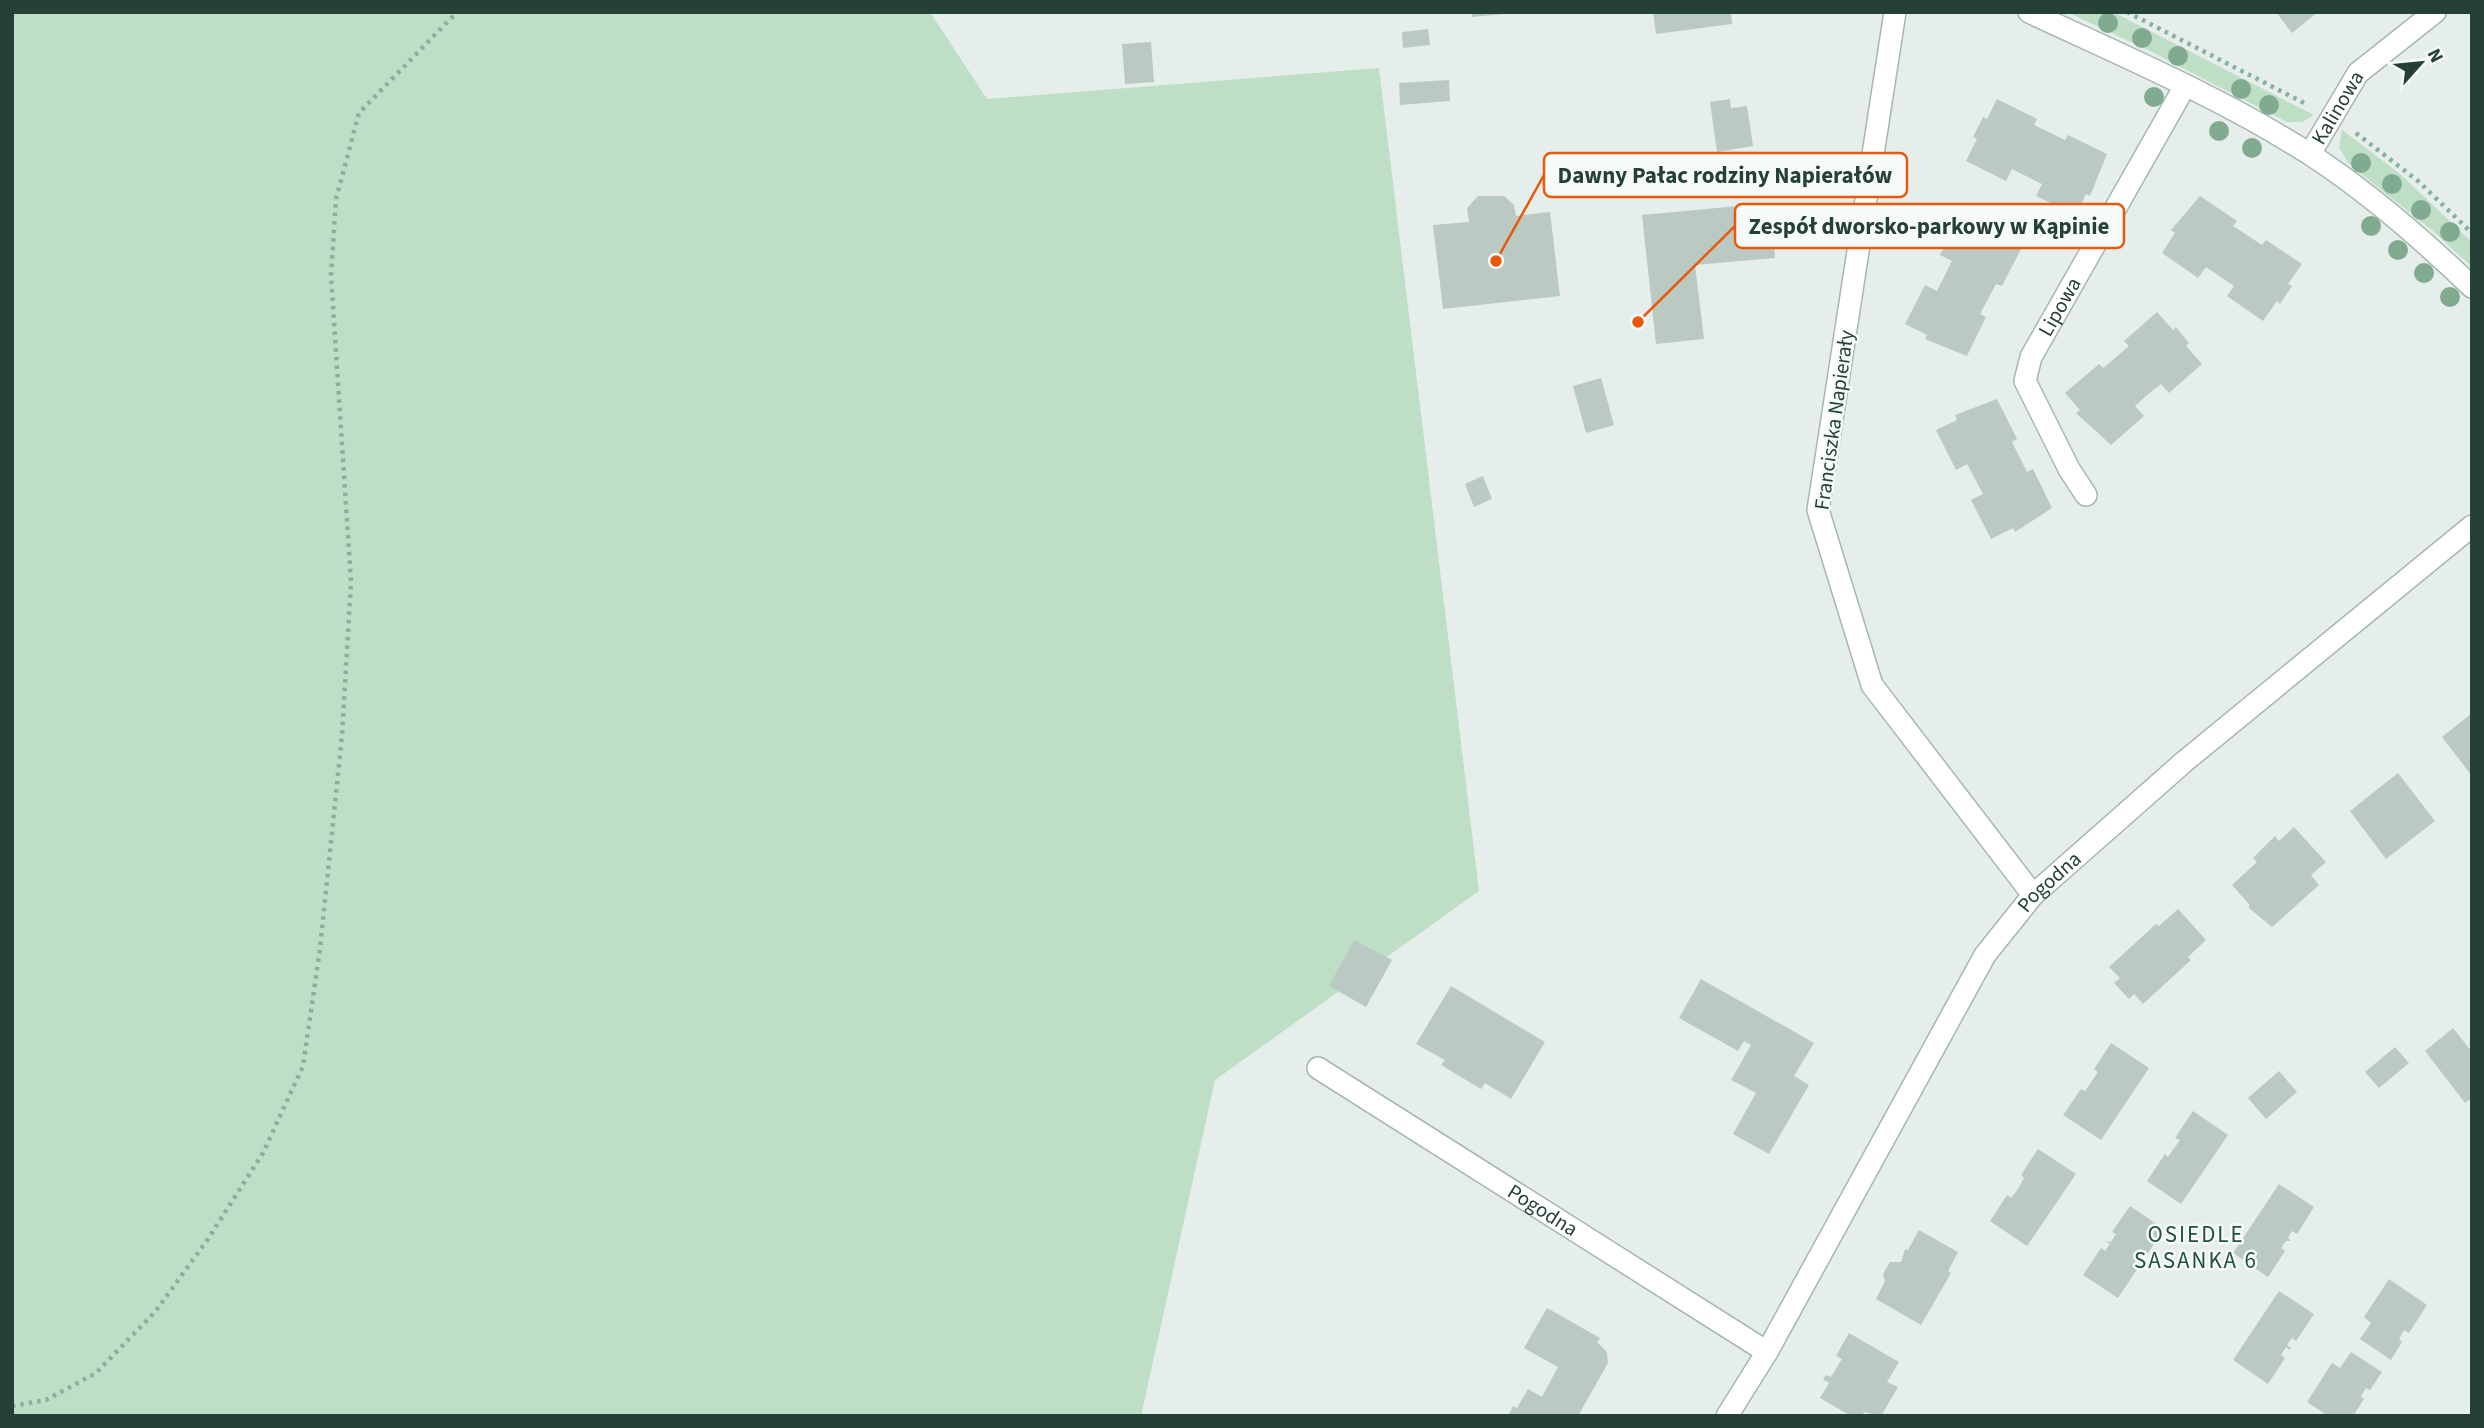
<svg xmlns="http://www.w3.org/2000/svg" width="2484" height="1428" viewBox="0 0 2484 1428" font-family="'Source Sans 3',sans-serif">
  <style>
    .green { fill: #bfdec6 }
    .building { fill: #bbc9c3 }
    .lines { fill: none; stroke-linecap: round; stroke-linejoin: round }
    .minor-casing { stroke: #a8b6b1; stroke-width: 24 }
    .path { stroke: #87b0a2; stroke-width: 4.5; stroke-dasharray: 3.5 5; stroke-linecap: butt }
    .minor { stroke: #fff; stroke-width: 21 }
    .tree { fill: #81ab91 }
    .labels { text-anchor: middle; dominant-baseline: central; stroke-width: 5; stroke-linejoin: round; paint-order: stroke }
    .street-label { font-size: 21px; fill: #254037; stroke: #f6faf8 }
    .neighbourhood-label { font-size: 23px; letter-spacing: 2px; fill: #215144; stroke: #f6faf8 }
    .leader { fill: none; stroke: #e8590c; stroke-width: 2.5 }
    .callout-dot { fill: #e8590c; stroke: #f6faf8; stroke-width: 2.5 }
    .callout { fill: #f6faf8; stroke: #e8590c; stroke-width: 2.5 }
    .callout-label { font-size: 23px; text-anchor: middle; font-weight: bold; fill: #254037 }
  </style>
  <rect width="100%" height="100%" fill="#e5eeea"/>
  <path class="green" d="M12,12h918l57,87 392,-31 100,823 -264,189 -74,336h-1129z
    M2067,12h46l201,103 -12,7h-15l-139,-72z
    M2342,130l57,43 73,69v25l-39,-36 -84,-67 -10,-17z"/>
  <path class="building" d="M1472,12h31v2l-31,3z
    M1653,12h78l1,12 -76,10z
    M2276,12h42l-26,21z
    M1428,29l2,16 -27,3 -1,-16z
    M1151,42l3,40 -29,2 -3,-40z
    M1449,80l1,21 -50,4 -1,-22z
    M1730,99l1,9 16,-2 6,40 -36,6 -7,-50z
    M1997,99l40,20 -3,6 31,15 3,-5 39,19 -17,42 -4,-2 -10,21 -40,-19 6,-12 -30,-15 -6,12 -40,-20 11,-22 -4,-2 10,-20 4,2z
    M1478,196h26l10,9 2,11 34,-4 10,84 -117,13 -10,-84 36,-3 -2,-14z
    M2200,196l37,25 -4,5 14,9 15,10 4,-5 36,24 -14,20 4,2 -12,18 -3,-3 -14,20 -36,-25 7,-10 -28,-19 -8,11 -36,-25 13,-20 -4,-3z
    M1770,203l5,55 -80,7 9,74 -48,5 -14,-129z
    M1960,215l44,17 -2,4 20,11 -20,39 -6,-2 -16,30 6,3 -19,39 -42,-17 2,-4 -22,-11 20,-39 12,6 15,-30 -12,-6z
    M2157,312l16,18 3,-3 13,16 -3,3 16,18 -33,29 -8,-9 -14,11 -12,11 9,10 -33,29 -35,-32 4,-3 -15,-17 34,-29 4,4 12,-10 14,-12 -5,-5z
    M1601,378l13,47 -28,8 -13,-47z
    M1997,399l20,40 -5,3 15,30 6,-3 19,39 -37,24 -2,-4 -22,11 -20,-39 12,-6 -16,-30 -11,6 -20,-40 21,-10 -2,-5z
    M1483,476l9,23 -18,8 -9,-23z
    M2472,713v63l-30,-39z
    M2398,773l37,48 -49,38 -36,-48z
    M2294,827l32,35 -15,13 8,10 -47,42 -23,-19v-4l-17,-19 25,-23 -4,-4 22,-22 4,5z
    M2178,909l28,31 -18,17 3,3 -48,44 -9,-10 -5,5 -15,-16 6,-5 -11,-11 47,-43 3,2z
    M1354,940l38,20 -26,47 -37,-21z
    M1701,979l113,64 -20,33 15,9 -40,69 -36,-20 23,-41 -25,-13 20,-35 -7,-4 -6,10 -59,-33z
    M1451,986l94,56 -34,57 -26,-16 -4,6 -40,-24 4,-5 -29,-16z
    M2453,1028l19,24v46l-7,5 -40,-52z
    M2111,1043l38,25 -48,72 -38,-25 18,-26 4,2 13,-19 -4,-3z
    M2395,1047l14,16 -30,25 -14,-16z
    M2279,1071l18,21 -31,27 -18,-21z
    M2193,1111l35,24 -47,69 -34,-23 18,-27 3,3 12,-17 -5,-2z
    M2038,1149l38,25 -49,72 -37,-25 17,-26 4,3 7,-9 6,-11 -3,-3z
    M2279,1184l35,23 -17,27 -5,-3 -4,7 3,3h-5l-5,7 4,3 -17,26 -35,-24z
    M2130,1206l34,23 -46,69 -35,-23 18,-27 4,3 5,-7 -4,-3 5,1 5,-8 -4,-2z
    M1919,1230l39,22 -10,19 3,2 -30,52 -45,-26 9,-18 -2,-7 7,-12h11l4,-13 3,1z
    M2389,1279l38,26 -18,28 -5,-3 -5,9 3,3 -11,18 -31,-21 11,-16 -7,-6z
    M2279,1291l35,23 -18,27 -4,-3 -5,7 4,3 -1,2 -4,-3 -5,8 4,3 -17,26 -35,-24z
    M1547,1308l53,30 -3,4 10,10 1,11 -30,53h-70l5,-10 4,2 11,-19 14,8 16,-30 -34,-19z
    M1849,1333l50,29 -12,20 11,5 -17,29 -17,-4 -2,4h-11l-31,-18 9,-15 -6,-4 3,-4 5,2 11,-18 -6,-3z
    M2351,1352l31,20 -12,18 -4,-2 -5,8 3,3 -11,17h-25l-21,-14 25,-39 8,5z"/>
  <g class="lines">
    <g class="minor-casing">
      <g id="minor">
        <path d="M1895,12l-77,498 54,175 161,210"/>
        <path d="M2029,12c94,44 191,85 279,141 59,38 114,86 164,134"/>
        <path id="s1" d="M2310,154l48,-81 77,-61"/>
        <path id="s2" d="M2086,495l-17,-26 -44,-88 6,-24 154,-271"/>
        <path id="s3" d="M1318,1068l449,284"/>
        <path id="s4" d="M1727,1416l40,-64 218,-397 48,-60 152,-134 287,-235"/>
      </g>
    </g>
    <path class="path" d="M2127,12l179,92
      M2356,133l62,48 54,52
      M12,1406l34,-6 50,-27 59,-61 53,-73 55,-86 40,-87 17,-117 22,-214 9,-153 -20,-307 5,-76 23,-86 98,-101"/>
    <use href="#minor" class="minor"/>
  </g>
  <g class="tree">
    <circle cx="2108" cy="23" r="10"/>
    <circle cx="2142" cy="38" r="10"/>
    <circle cx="2178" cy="56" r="10"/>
    <circle cx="2241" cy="89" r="10"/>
    <circle cx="2154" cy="97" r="10"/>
    <circle cx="2269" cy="105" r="10"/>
    <circle cx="2219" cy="131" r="10"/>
    <circle cx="2252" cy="148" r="10"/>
    <circle cx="2361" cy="163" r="10"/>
    <circle cx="2392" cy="184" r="10"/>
    <circle cx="2421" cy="210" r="10"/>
    <circle cx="2371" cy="226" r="10"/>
    <circle cx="2450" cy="232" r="10"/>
    <circle cx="2398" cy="250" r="10"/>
    <circle cx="2424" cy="273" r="10"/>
    <circle cx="2450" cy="297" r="10"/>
  </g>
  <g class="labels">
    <g class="street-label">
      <text stroke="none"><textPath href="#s1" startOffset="54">Kalinowa</textPath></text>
      <text stroke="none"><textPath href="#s2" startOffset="212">Lipowa</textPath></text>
      <text transform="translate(1834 420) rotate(-82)">Franciszka Napierały</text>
      <text stroke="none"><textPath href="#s4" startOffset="626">Pogodna</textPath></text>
      <text stroke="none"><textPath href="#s3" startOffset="266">Pogodna</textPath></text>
    </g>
    <g class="neighbourhood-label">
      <text x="2196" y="1234">OSIEDLE<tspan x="2196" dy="26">SASANKA 6</tspan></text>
    </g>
  </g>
  <path class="leader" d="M1496 261L1544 175M1638 322L1735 226"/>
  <g class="callout-dot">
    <circle cx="1496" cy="261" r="7"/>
    <circle cx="1638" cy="322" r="7"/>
  </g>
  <g class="callout">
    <rect x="1544" y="153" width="363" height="44" rx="7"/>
    <rect x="1735" y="204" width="389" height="44" rx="7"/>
  </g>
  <g class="callout-label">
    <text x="1725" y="183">Dawny Pałac rodziny Napierałów</text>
    <text x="1929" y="234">Zespół dworsko-parkowy w Kąpinie</text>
  </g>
  <rect width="2484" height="1428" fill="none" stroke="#254037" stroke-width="28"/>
  <g transform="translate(2421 63) rotate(63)" stroke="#f6faf8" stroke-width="5" paint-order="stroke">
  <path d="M0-5L12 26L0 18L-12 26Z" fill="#254037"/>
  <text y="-10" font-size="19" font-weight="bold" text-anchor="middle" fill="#254037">N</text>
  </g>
</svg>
